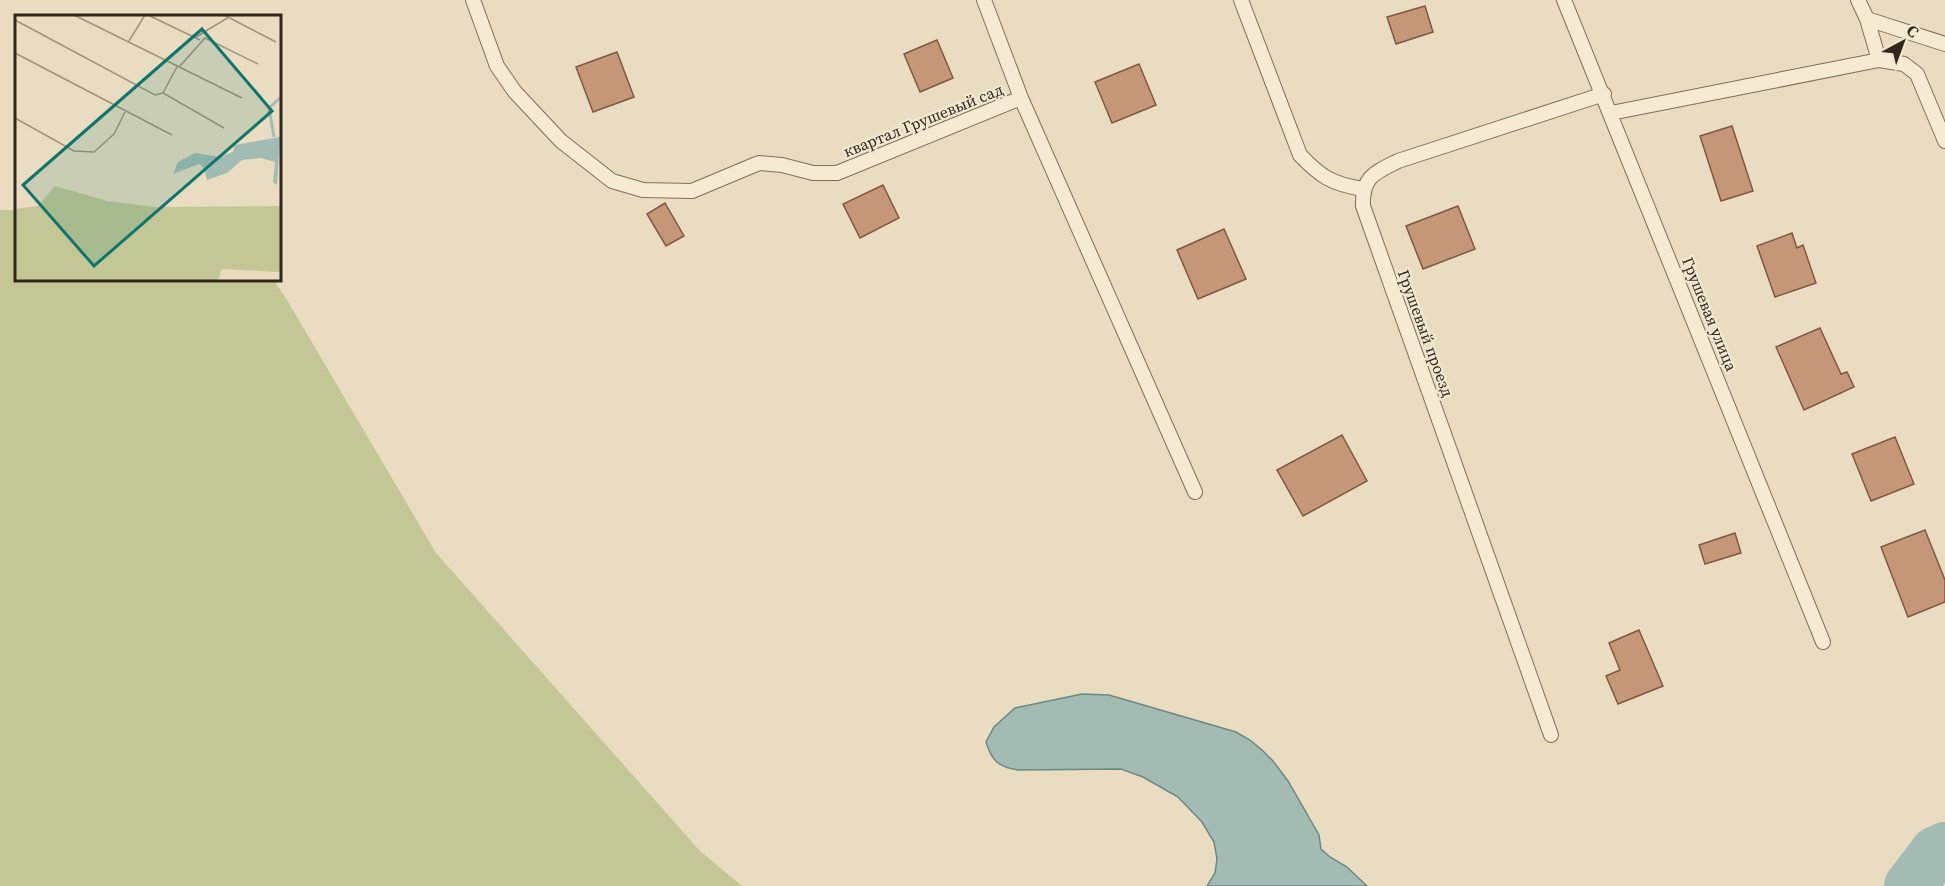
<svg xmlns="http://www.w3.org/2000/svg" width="1945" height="886" viewBox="0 0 1945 886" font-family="'Source Serif 4',serif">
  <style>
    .green { fill: #c3c795 }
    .water { fill: #a2bcb4; stroke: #6b8981; stroke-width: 1.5 }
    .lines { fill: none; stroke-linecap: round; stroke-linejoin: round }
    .river { stroke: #a2bcb4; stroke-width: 52 }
    .building { fill: #c69678; stroke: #7f5841; stroke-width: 1.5 }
    .lane-casing { stroke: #826d59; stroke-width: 16 }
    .lane { stroke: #f6ead2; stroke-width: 14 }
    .labels { text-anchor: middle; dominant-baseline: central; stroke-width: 4.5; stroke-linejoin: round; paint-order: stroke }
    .street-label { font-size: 16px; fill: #32261d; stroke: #f2e7cf }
    .inset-river { fill: none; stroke: #a2bcb4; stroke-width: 3 }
    .inset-road { fill: none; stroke: #a0937f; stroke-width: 1.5 }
    .view { fill: #0f766e; fill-opacity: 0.15; stroke: #0f766e; stroke-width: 3 }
    .inset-edge { fill: none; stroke: #32261d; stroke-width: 3 }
  </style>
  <rect width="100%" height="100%" fill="#eadcc0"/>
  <path class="green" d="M0,210h16v69h257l14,21 149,253 264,298 42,35h-742z"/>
  <path class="water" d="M1082,694l27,1 127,37 14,8 12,10 11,11 15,20 31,54 2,14 9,8 17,10 20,19h-160l8,-13 2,-14 -3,-17 -12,-20 -24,-25 -35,-20 -22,-8 -103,1c-20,-3 -26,-9 -32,-28l8,-15 21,-19z"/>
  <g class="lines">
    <path class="river" d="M1910,886l26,-34 9,-4"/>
  </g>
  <path class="building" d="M1425,6l8,26 -37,12 -9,-27z
    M937,40l16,38 -33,14 -16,-38z
    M617,52l17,45 -41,15 -17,-45z
    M1139,64l17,41 -44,18 -17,-41z
    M1732,126l21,65 -32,10 -21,-65z
    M883,185l16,33 -39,20 -17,-34z
    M665,203l19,33 -18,10 -19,-32z
    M1458,206l17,43 -52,20 -17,-43z
    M1224,229l22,50 -48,20 -21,-49z
    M1792,233l5,15 6,-3 13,38 -41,14 -18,-51z
    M1820,328l21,46 6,-2 7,15 -50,23 -28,-63z
    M1342,435l25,46 -64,35 -26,-46z
    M1895,437l19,47 -43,17 -19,-47z
    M1925,530l20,50v22l-37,15 -27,-70z
    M1735,533l6,20 -36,11 -6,-19z
    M1639,630l24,56 -45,18 -12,-28 14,-6 -11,-27z"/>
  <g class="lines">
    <g class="lane-casing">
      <path id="lane" d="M473,0l24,66 18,26 46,49 51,40 31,9 49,1 67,-28 23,2 31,8h24l184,-75
        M984,0l37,98 174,394
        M1241,0l59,155c21,22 32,29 63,34
        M1564,0l259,642
        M1858,0l9,19 12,41
        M1867,19l78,25
        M1611,113l268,-53 25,4 13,10 28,67
        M1551,735l-188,-529c-1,-29 11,-33 35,-45l206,-67"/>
    </g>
    <use href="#lane" class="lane"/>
  </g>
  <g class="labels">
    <g class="street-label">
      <text transform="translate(923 120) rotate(-22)">квартал Грушевый сад</text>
      <text transform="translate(1710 314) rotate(68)">Грушевая улица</text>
      <text transform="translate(1426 333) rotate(70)">Грушевый проезд</text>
    </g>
  </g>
  <g transform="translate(15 15)">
    <rect width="266" height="266" fill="#eadcc0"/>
    <path d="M40,171l52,15 48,6 125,-1v66l-58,-3 -4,11h-203v-71l23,-3z" fill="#c3c795"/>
    <path d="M265,122l-3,48 -4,-3 2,-20 -14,-4 -19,2 -15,13 -20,7 -3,-12 -5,-4 -26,10 5,-12 17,-9 25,4 13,-5 2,-7z" fill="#a2bcb4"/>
    <path class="inset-river" d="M259,122l-5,-29 12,-11"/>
    <path class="inset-road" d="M59,0l168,83M133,0l52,25M209,0l52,27M0,5l140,75 8,-2M181,22l33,-20M114,26l16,-26M0,38l157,82M163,50l-15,28 61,35M165,51l25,-28 53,26M0,103l59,33 20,1 20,-18 11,-22"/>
    <path class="view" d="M187,14l70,82 -178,155 -71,-81z"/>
    <rect width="266" height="266" class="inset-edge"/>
  </g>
  <g transform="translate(1903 42) rotate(41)" stroke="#f2e7cf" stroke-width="4.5" paint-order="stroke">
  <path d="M0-4.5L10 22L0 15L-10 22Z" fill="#32261d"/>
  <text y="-9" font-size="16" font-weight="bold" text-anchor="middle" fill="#32261d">С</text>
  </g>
</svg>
